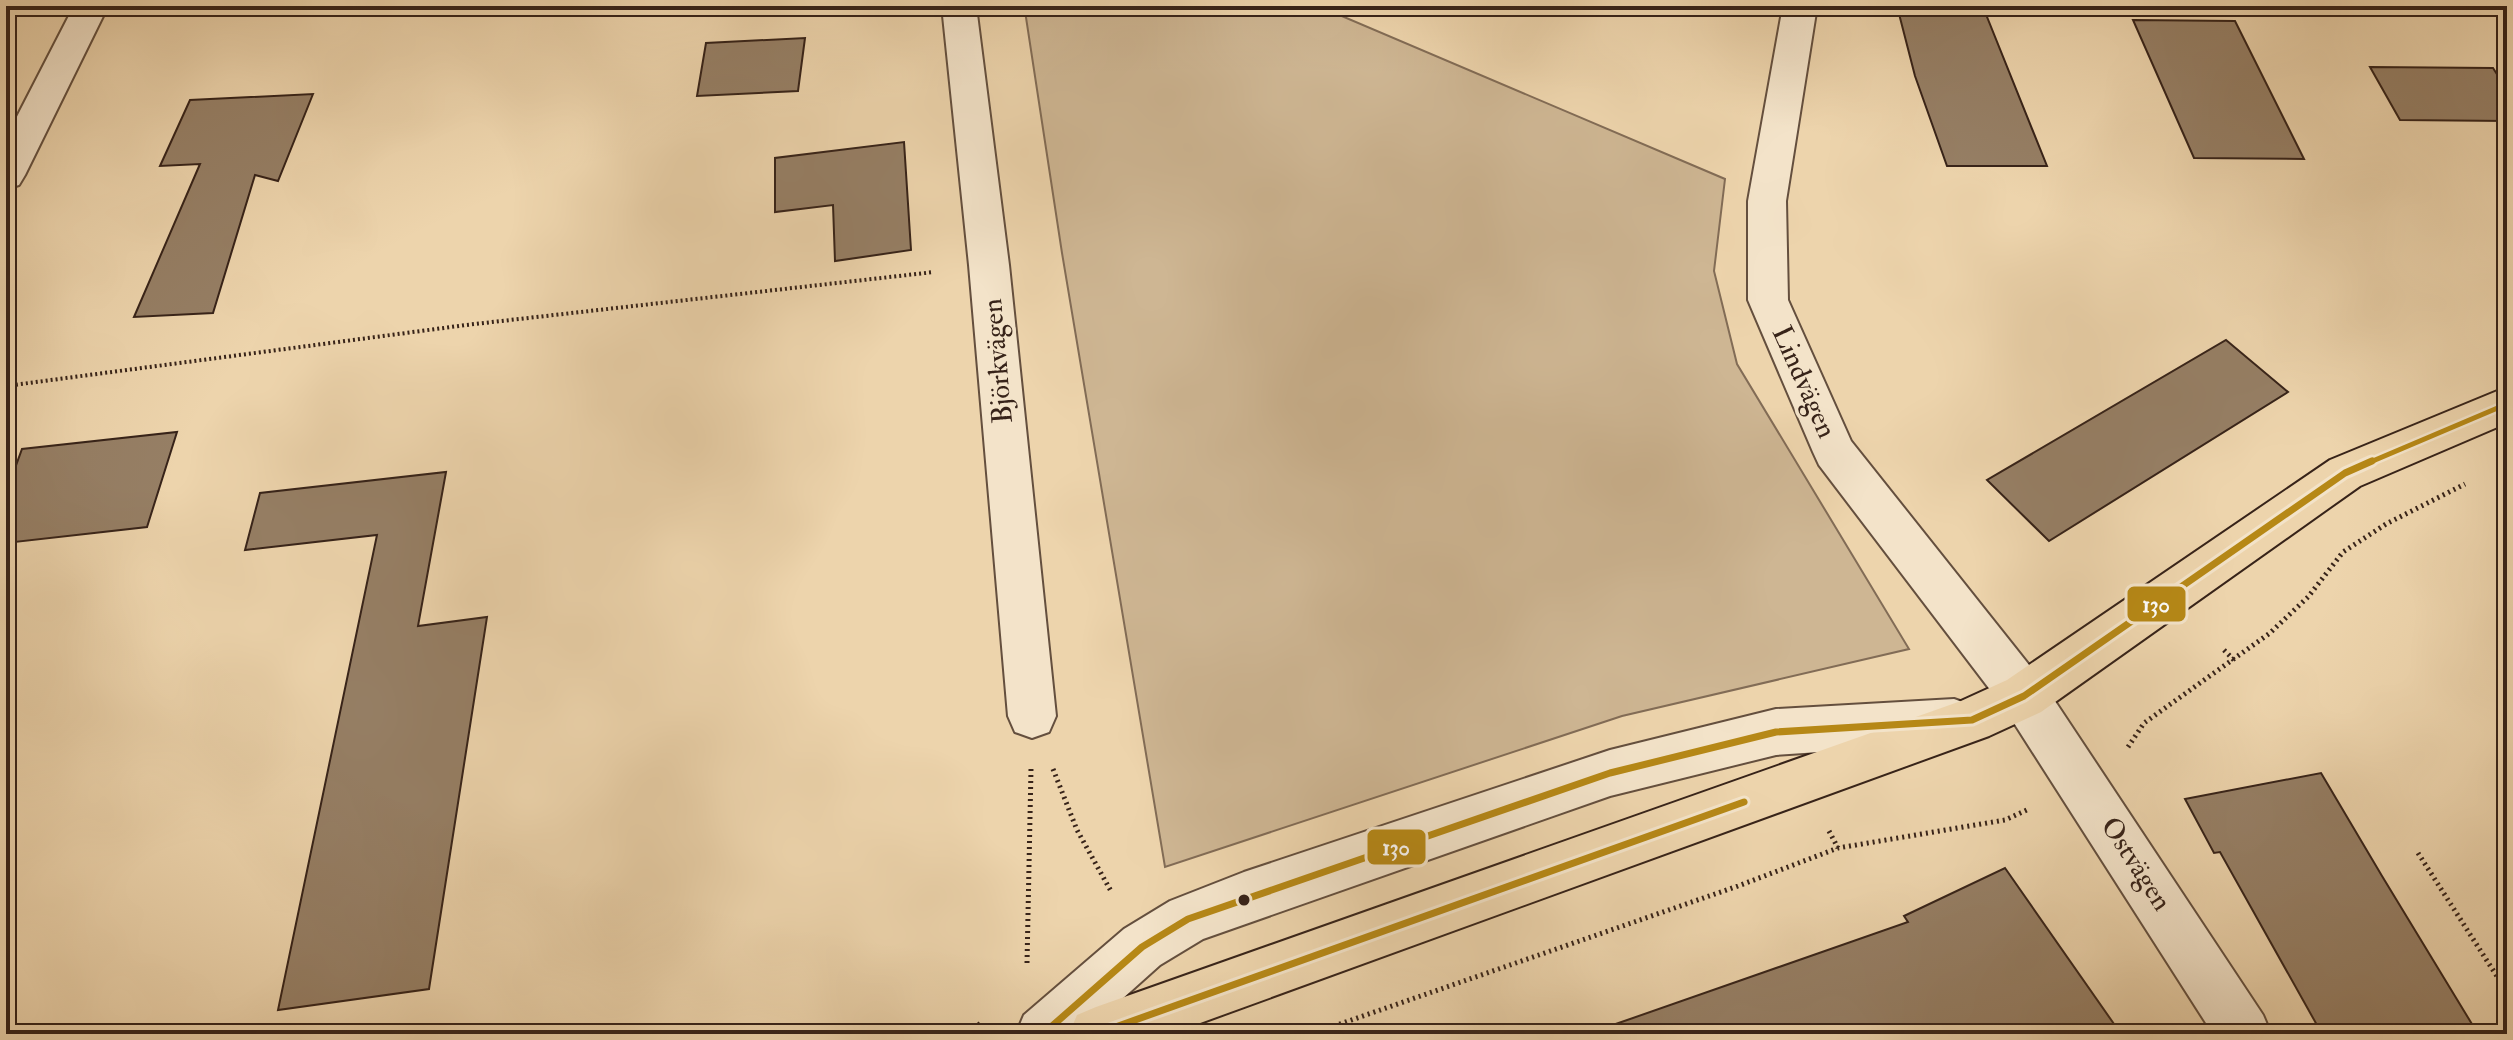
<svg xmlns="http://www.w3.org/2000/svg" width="2513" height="1040" viewBox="0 0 2513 1040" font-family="'IM FELL Double Pica',serif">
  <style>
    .green { fill: #ceb693; stroke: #826c56; stroke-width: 2 }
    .building { fill: #967f65; stroke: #372319; stroke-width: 2 }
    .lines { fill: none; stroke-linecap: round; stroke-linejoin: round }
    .minor-casing { stroke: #644f3e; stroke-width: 4 }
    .major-casing { stroke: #372319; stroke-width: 4 }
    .path-far1 { stroke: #372319; stroke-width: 4; stroke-dasharray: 2 3; stroke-linecap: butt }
    .path { stroke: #372319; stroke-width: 5; stroke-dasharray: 2 4; stroke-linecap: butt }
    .minor { fill: #f3e3c9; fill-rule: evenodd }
    .major { fill: #edd4ac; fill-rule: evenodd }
    .bus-1-far1-casing { stroke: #f3e3c9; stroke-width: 10 }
    .bus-1-casing { stroke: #f3e3c9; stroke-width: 13 }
    .bus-1-far1 { stroke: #b68816; stroke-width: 5 }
    .bus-1 { stroke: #b68816; stroke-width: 7 }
    .bus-dot { fill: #372319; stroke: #f3e3c9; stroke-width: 3 }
    .labels { text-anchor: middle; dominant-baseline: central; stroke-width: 7; stroke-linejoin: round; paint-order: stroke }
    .street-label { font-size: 28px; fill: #372319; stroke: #f3e3c9 }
    .line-badge { stroke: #f3e3c9; stroke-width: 3 }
    .badge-label { font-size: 22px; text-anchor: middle; font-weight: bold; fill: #fff }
  </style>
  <rect width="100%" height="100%" fill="#edd4ac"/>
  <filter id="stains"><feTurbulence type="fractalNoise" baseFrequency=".0025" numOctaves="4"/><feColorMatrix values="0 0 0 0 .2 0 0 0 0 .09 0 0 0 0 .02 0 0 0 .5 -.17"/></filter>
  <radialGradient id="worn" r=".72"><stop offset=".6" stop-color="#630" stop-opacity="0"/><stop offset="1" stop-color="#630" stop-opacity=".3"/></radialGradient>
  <path class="green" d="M1170,6l153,2 402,171 -11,92 23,93 172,285 -287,67 -457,151 -103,-614 -37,-242z"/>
  <path class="building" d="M1897,6l86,1 64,159h-100l-32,-90z
    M2133,20l102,1 69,138 -110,-1z
    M805,38l-7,53 -101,5 9,-53z
    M2370,67l123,1 14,22v31l-107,-1z
    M313,94l-35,87 -23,-6 -42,138 -79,4 66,-153 -40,2 30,-66z
    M904,142l7,108 -76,11 -2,-56 -58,7v-54z
    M2226,340l62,52 -239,149 -62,-61z
    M177,432l-30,95 -141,16v-50l16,-44z
    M446,472l-28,154 69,-9 -58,372 -151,21 99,-475 -132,15 15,-57z
    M2321,773l61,103 96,158h-156l-102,-182 -6,1 -29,-54z
    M2005,868l116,166h-509l-2,-8 298,-104 -4,-6z"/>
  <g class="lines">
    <g class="minor-casing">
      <path id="minor" d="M74,6h34l-83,169 -6,10 -13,4v-51z
        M942,6h34l33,259 47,451 -7,16 -17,6 -17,-6 -7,-16 -39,-451z
        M1783,6h34l-31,195 2,99 63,141 190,239 222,335 8,19h-58l-206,-322 -188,-247 -6,-13 -65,-152v-99z
        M1954,699l17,6 7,16 -7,16 -17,6 -178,12 -166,41 -407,143 -43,26 -77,69h-67l8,-19 100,-86 46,-28 74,-29 366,-122 166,-41z"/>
    </g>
    <g class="major-casing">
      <path id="major" d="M2507,387v36l-147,63 -319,226 -52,24 -819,298h-101l8,-19 19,-8 865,-306 46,-21 323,-220z"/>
    </g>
    <path class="path-far1" d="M6,386l460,-61 468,-53"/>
    <path class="path" d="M2224,650l10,10
      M2128,747l16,-24 126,-90 38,-36 35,-45 43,-28 79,-40
      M1053,769l24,61 35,63
      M1829,831l9,17
      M2418,853l89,139
      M1027,963l4,-194
      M963,1034l20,-12
      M1311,1034l427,-148 100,-38 167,-28 24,-11"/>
    <use href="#minor" class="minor"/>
    <use href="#major" class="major"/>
    <g class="bus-1-far1-casing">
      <path id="bus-1-far1" d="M2368,463l139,-59"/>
    </g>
    <g class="bus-1-casing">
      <path id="bus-1" d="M1043,1034l99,-87 46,-28 422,-146 166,-41 196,-12 52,-24 321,-223 27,-12
        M1096,1034l648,-232"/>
    </g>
    <use href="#bus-1-far1" class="bus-1-far1"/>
    <use href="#bus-1" class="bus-1"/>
  </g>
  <circle class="bus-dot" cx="1244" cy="900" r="7"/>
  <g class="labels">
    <g class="street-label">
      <text transform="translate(998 361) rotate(-95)">Björkvägen</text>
      <text transform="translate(1804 382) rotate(66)">Lindvägen</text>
      <text transform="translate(2136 864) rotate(57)">Ostvägen</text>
    </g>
  </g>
  <g class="line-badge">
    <rect x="2126" y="585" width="61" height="38" rx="8" fill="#b68816"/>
    <rect x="1366" y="828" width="61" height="38" rx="8" fill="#b68816"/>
  </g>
  <g class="badge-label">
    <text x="2156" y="612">130</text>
    <text x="1396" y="855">130</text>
  </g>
  <rect width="2513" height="1040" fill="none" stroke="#edd4ac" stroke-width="32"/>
  <rect x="8" y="8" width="2497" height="1024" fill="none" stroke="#372319" stroke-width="4"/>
  <rect x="16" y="16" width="2481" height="1008" fill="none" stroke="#372319" stroke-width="2"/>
  <rect width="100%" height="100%" filter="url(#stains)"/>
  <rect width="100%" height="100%" fill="url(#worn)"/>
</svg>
